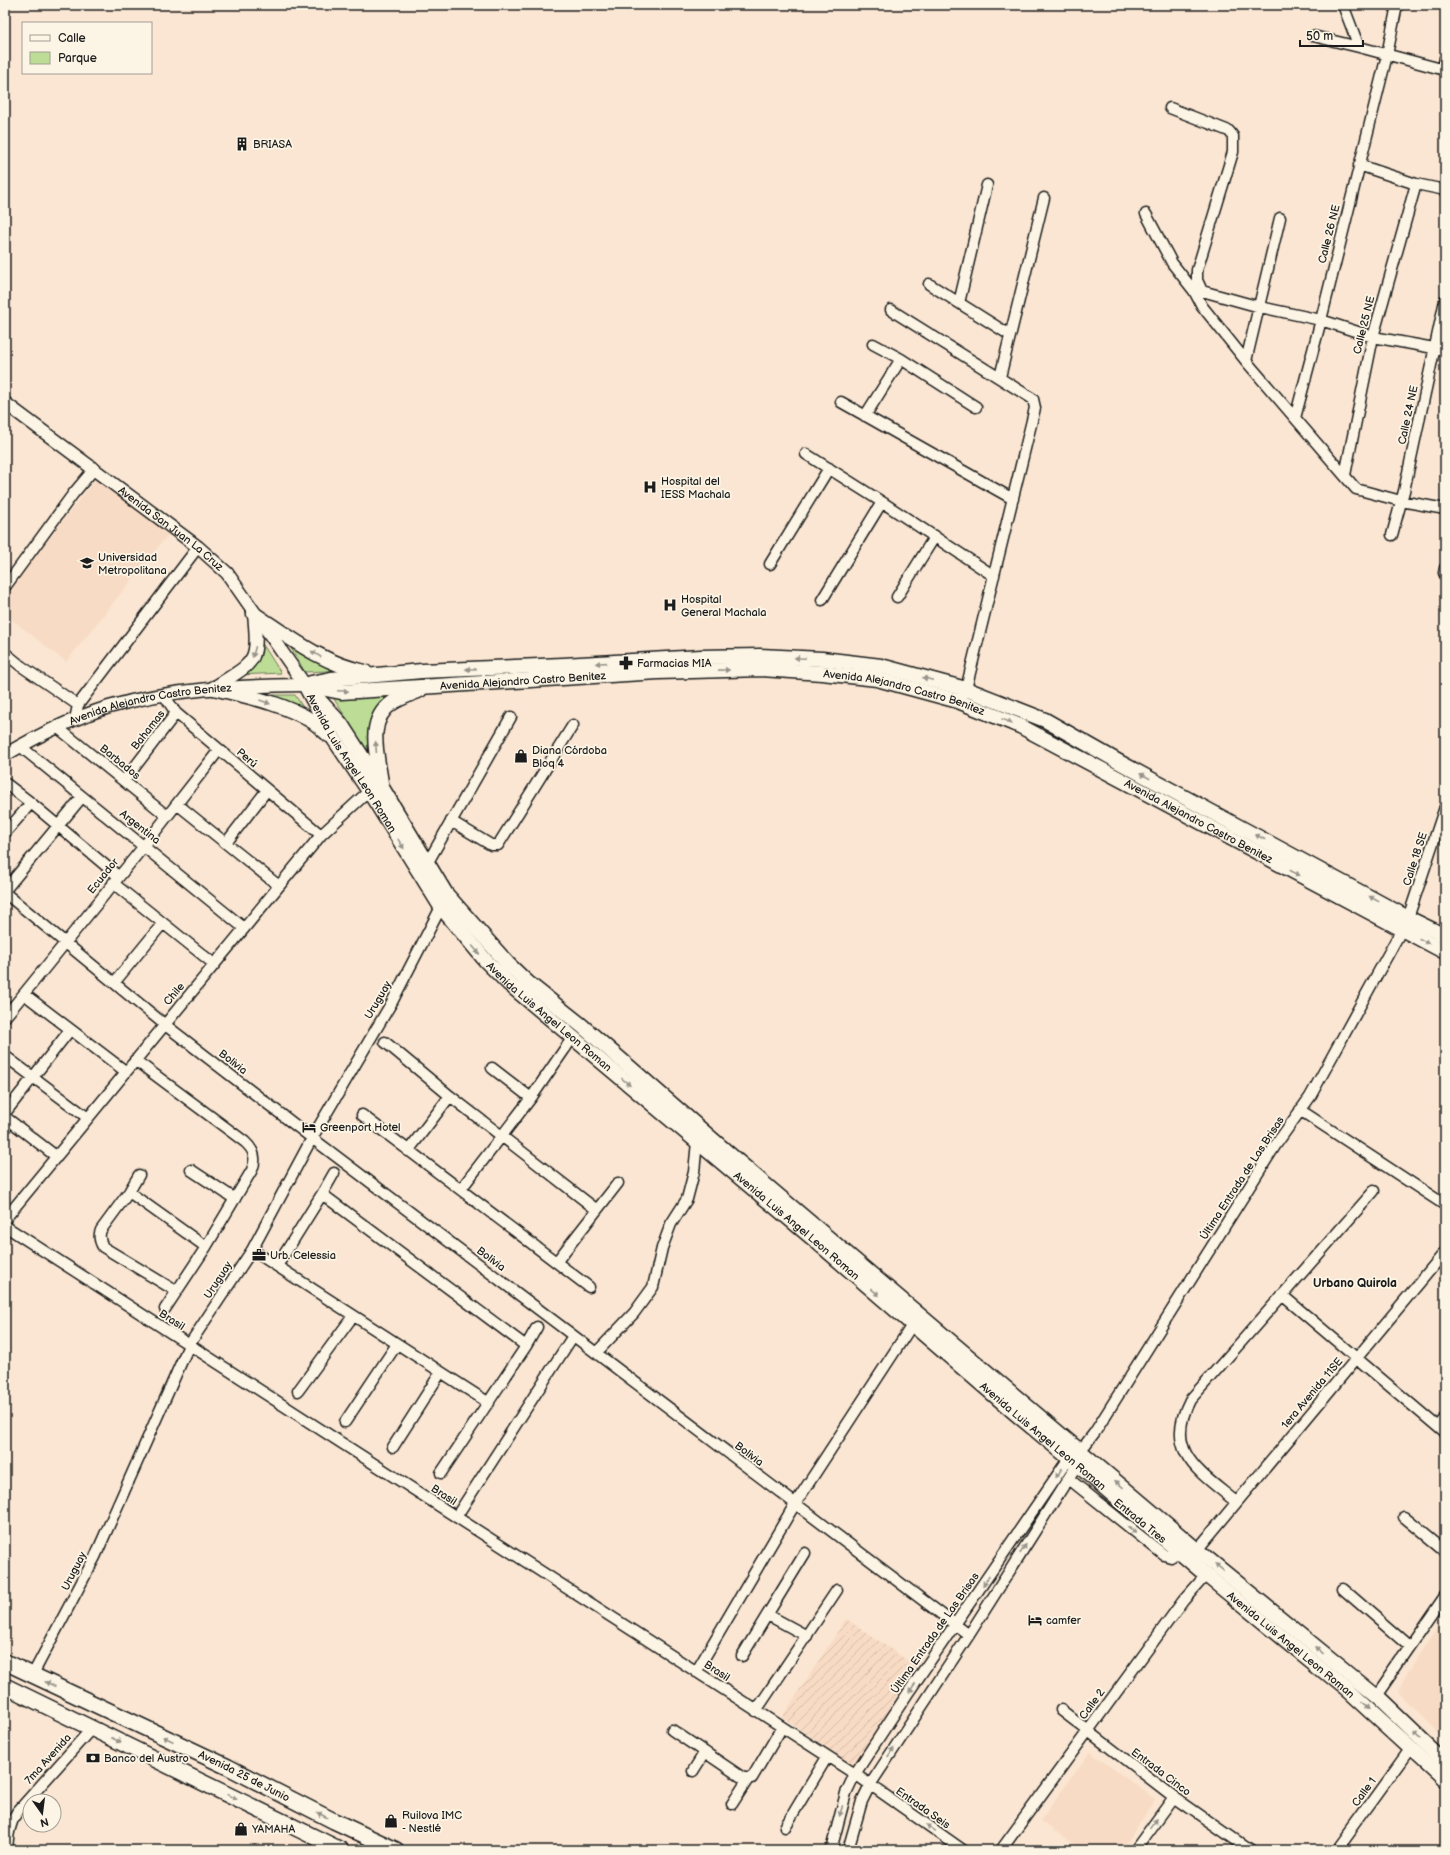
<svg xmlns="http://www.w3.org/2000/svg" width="1450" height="1855" viewBox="0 0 1450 1855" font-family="'Balsamiq Sans',sans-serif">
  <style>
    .built { fill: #f8dbc4 }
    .industrial { fill: url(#industrial-furrows) }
    .green { fill: #bddd96; stroke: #6c7c59 }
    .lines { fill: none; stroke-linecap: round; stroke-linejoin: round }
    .minor-casing { stroke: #1c1c1c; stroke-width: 13 }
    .tertiary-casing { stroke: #1c1c1c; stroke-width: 15 }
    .secondary-casing { stroke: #1c1c1c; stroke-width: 17 }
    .primary-casing { stroke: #1c1c1c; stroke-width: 18 }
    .minor { stroke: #fcf5e5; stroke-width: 10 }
    .tertiary { stroke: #fcf5e5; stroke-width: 12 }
    .secondary { stroke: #fcf5e5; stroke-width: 14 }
    .primary { stroke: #fcf5e5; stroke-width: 15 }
    .oneway { fill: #97938b }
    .labels { text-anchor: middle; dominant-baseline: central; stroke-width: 3.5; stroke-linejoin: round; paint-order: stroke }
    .poi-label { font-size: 11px; fill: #1c1c1c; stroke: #fcf5e5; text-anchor: start }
    .street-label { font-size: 11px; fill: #1c1c1c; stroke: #fcf5e5 }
    .neighbourhood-label { font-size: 12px; font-weight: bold; fill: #1c1c1c; stroke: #fcf5e5 }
  </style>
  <defs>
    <pattern id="industrial-furrows" width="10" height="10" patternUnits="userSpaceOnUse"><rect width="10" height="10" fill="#f8dbc4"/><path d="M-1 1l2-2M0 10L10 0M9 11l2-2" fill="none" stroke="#d4bba8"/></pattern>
  </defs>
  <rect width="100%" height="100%" fill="#fae6d2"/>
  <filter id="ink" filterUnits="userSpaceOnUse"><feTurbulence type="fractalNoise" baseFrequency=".025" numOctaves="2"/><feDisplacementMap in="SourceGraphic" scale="8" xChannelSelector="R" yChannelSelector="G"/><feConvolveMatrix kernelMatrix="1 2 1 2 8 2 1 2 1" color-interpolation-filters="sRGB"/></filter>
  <g filter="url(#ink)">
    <path class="built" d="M98,476l72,56 -104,130 -61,-48v-20z
      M1445,1616v123l-48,-48z
      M1090,1752l65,47 -33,51h-39l-43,-29z"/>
    <path class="industrial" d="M846,1619l74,50 -65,98 -73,-50z"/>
    <path class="green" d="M285,638l61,32 -41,2z
      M260,640l21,33 -42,2c18,-10 22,-14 21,-35z
      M403,692l-14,10 -16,57 -41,-63z
      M260,695h35l11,17z"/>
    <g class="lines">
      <g class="minor-casing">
        <path id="minor" d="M1343,5l16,42 86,23
          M1313,36l46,11
          M1443,69l2,-11
          M1170,108l59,23 4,5v16l-36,118v10l5,11 58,16 61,13 52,17 72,13
          M1359,165l57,19 29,6
          M1146,214l26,49 22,28 8,15 44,55 110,128 45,12 44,8
          M929,284l81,51
          M959,303l28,-118
          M891,310l142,89 2,9 -69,281 -3,5
          M873,344l28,15 75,48
          M1246,361l34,-143
          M1000,377l44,-179
          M841,402l172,97
          M865,416l36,-57
          M1295,418l26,-98 66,-265 10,-50
          M806,454l76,48 112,74
          M1345,475l28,-138 43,-153
          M1392,535l12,-44 41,-191
          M770,564l59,-96
          M1444,573l1,-5
          M5,587l68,-93 21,-25
          M897,597l38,-61
          M822,600l60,-98
          M5,653l16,13 57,39
          M164,695l12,18 145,122
          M75,720l3,-15 120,-158
          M57,727l110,89
          M20,746l224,182
          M124,781l52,-68
          M5,783l26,20 87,73
          M177,804l102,82
          M451,821l40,24h7l75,-120
          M5,833l26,-30
          M226,843l41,-53
          M428,862l83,-145
          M113,883l101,81
          M5,890l77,-93
          M5,893l159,131 148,114 657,497
          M114,983l49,-60
          M24,994l101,77
          M5,1017l139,-171 75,-96
          M385,1042l65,54 147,114
          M5,1056l83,62
          M135,1060l110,82c9,8 12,16 7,28l-46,77 -41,62
          M492,1068l39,30
          M1300,1110l145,95
          M5,1113l65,-83
          M362,1115l227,172
          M5,1117l52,40
          M408,1151l42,-55
          M191,1170l44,29
          M139,1175l-10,17 -28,38c-3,7 -1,12 2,17l73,44
          M461,1189l70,-91 42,-61
          M129,1192l77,55
          M322,1194l12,-21
          M5,1219l316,-384 48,-44
          M5,1226l850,548 108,76
          M252,1250l237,153
          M557,1261l61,-78
          M277,1266l45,-72 204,152 -85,127
          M1282,1295l163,138
          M526,1346l11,-19
          M596,1353l38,-40 19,-26 9,-39 9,-24 16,-25 7,-27 3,-30
          M298,1391l55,-75
          M345,1422l52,-78
          M1438,1427l7,-9
          M393,1447l48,-75
          M1069,1479l95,76 7,2 8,-6
          M1236,1502c-36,-30 -73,-50 -46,-102l184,-209
          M456,1517l117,-181
          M1404,1517l41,34
          M1197,1550l248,-298
          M1343,1589l67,58
          M768,1615l39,21
          M742,1656l63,-103
          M696,1672l99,-168 117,-179
          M32,1676l63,-119 94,-212 63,-95 60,-112 80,-136 49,-95
          M1376,1696l69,-100
          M1061,1710l113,87 76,53
          M756,1711l81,-121
          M672,1730l71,48h9l30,-51
          M693,1771l12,-19
          M732,1804l16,-25
          M785,1827l42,-70
          M7,1850c1,-15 2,-25 10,-38l75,-84
          M831,1850l15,-57 9,-19 53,-81 161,-235 8,-10 8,-3 10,-13 180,-286 35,-49 98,-179 37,-111
          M848,1850l14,-49 8,-16 99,-150 111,-175
          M1001,1850l182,-249 23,-26
          M1135,1850l39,-53
          M1337,1850l74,-102"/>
      </g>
      <g class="tertiary-casing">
        <g id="tertiary">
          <path id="s1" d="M5,403l193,144 29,26 78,112"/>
          <path d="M215,687c40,-26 44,-23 39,-73"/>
          <path id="s2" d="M5,755c32,-19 68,-37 104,-48 64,-19 130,-21 196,-22"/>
        </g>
      </g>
      <g class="secondary-casing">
        <g id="secondary">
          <path d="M254,614c35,23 69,50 111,58"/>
          <path d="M311,683l20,-4 91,-8 141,-6 138,-8 59,-1 62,3 59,7 85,23 79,31 74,42 289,156 37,18"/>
          <path id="s3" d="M305,685l29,54 35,52 72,116 45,54 23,23 308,258 198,171 83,69 108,93 142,116 97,89"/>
          <path id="s4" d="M305,685l36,7 317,-20 103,-3 61,4 55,6 81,22 62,25 425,226"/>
          <path d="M214,688c32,8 69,15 98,33 6,4 11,9 17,14"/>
          <path d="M319,700l22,24 40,62 65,108 62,70 20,19 53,42 147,128 469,397 179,146 69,66"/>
          <path d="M381,783c-3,-26 -16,-62 11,-80 8,-5 19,-9 28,-13"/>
        </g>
      </g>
      <g class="primary-casing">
        <g id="primary">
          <path id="s5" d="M5,1662l223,105 106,54 62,29"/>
          <path d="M5,1686l336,164"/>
        </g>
      </g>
      <use href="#minor" class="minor"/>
      <use href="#tertiary" class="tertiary"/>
      <use href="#secondary" class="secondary"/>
      <use href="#primary" class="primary"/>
    </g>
    <defs><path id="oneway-solid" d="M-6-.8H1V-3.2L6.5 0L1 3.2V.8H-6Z"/></defs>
    <g class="oneway">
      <use href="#oneway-solid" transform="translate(254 652) rotate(105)"/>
      <use href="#oneway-solid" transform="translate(316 654) rotate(-149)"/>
      <use href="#oneway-solid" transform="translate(800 658) rotate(-177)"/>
      <use href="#oneway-solid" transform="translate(601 663) rotate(176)"/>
      <use href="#oneway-solid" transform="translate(471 669) rotate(178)"/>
      <use href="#oneway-solid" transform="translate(724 670) rotate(-1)"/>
      <use href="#oneway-solid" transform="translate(928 679) rotate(-165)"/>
      <use href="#oneway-solid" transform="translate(343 691) rotate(2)"/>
      <use href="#oneway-solid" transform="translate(265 702) rotate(20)"/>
      <use href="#oneway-solid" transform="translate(1007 721) rotate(22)"/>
      <use href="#oneway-solid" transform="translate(376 747) rotate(-94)"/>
      <use href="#oneway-solid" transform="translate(1145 776) rotate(-152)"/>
      <use href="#oneway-solid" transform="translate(1260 837) rotate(-152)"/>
      <use href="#oneway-solid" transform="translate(401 844) rotate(58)"/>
      <use href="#oneway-solid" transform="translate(1295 873) rotate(28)"/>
      <use href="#oneway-solid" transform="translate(1374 899) rotate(-151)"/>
      <use href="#oneway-solid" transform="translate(1424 941) rotate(27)"/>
      <use href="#oneway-solid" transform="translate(476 950) rotate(50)"/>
      <use href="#oneway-solid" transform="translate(626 1082) rotate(40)"/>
      <use href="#oneway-solid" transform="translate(875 1292) rotate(41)"/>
      <use href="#oneway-solid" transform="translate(1059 1473) rotate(124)"/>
      <use href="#oneway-solid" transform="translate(1119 1484) rotate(-140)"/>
      <use href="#oneway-solid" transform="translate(1132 1530) rotate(39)"/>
      <use href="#oneway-solid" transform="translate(1023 1549) rotate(-57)"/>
      <use href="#oneway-solid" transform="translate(1219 1567) rotate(-141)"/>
      <use href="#oneway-solid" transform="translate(986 1581) rotate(124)"/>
      <use href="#oneway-solid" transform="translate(1319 1650) rotate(-141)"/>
      <use href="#oneway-solid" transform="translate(50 1684) rotate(-155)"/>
      <use href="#oneway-solid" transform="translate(912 1688) rotate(125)"/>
      <use href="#oneway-solid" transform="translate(1365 1705) rotate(40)"/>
      <use href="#oneway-solid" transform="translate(1417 1735) rotate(-136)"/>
      <use href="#oneway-solid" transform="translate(168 1739) rotate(-155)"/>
      <use href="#oneway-solid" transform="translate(116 1740) rotate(26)"/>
      <use href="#oneway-solid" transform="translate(891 1752) rotate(-57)"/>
      <use href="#oneway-solid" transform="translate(232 1797) rotate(26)"/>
      <use href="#oneway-solid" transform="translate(841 1811) rotate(106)"/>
      <use href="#oneway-solid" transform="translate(322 1815) rotate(-153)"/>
      <use href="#oneway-solid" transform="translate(1154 1823) rotate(-54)"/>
      <use href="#oneway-solid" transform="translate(931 1828) rotate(-145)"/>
    </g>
  </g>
  <defs>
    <g id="building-bare" transform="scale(1.08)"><path d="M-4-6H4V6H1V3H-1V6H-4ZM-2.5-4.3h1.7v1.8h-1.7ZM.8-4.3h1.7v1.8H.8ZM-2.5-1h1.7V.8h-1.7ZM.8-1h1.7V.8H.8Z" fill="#1c1c1c" stroke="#fcf5e5" stroke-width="2.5" paint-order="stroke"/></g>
    <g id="hospital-bare" transform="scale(1.08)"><path d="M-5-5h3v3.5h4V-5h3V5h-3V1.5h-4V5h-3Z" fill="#1c1c1c" stroke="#fcf5e5" stroke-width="2.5" paint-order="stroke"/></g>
    <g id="university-bare" transform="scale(1.08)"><path d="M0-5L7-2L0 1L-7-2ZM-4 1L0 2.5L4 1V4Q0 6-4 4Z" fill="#1c1c1c" stroke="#fcf5e5" stroke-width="2.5" paint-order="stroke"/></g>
    <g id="pharmacy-bare" transform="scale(1.08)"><path d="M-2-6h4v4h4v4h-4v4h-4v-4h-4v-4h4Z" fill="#1c1c1c" stroke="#fcf5e5" stroke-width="2.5" paint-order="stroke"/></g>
    <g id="shop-bare" transform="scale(1.08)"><path d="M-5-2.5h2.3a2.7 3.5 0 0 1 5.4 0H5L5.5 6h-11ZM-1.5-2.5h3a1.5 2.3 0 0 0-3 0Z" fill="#1c1c1c" stroke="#fcf5e5" stroke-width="2.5" paint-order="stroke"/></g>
    <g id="hotel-bare" transform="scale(1.08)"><path d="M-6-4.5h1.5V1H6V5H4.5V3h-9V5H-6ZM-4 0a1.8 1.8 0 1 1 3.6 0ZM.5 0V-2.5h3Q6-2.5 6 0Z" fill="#1c1c1c" stroke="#fcf5e5" stroke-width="2.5" paint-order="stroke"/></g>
    <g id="office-bare" transform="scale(1.08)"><path d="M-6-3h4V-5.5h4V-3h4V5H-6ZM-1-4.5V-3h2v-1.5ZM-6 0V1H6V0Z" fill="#1c1c1c" stroke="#fcf5e5" stroke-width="2.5" paint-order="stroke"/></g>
    <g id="bank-bare" transform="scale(1.08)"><path d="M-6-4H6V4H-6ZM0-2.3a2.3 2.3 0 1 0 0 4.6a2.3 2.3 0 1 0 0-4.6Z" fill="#1c1c1c" stroke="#fcf5e5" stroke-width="2.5" paint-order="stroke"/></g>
  </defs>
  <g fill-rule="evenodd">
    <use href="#building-bare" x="242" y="144"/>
    <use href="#hospital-bare" x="650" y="487"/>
    <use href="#university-bare" x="87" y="563"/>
    <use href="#hospital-bare" x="670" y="605"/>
    <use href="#pharmacy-bare" x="626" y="663"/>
    <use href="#shop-bare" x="521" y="756"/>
    <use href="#hotel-bare" x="309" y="1127"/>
    <use href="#office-bare" x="259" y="1255"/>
    <use href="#hotel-bare" x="1035" y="1620"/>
    <use href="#bank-bare" x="93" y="1758"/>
    <use href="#shop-bare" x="391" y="1821"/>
    <use href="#shop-bare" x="241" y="1829"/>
  </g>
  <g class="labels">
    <g class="poi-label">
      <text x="253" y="144">BRIASA</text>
      <text x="661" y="481">Hospital del<tspan x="661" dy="13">IESS Machala</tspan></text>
      <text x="98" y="557">Universidad<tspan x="98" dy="13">Metropolitana</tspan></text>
      <text x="681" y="599">Hospital<tspan x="681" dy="13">General Machala</tspan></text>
      <text x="637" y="663">Farmacias MIA</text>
      <text x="532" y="750">Diana Córdoba<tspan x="532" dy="13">Bloq 4</tspan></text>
      <text x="320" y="1127">Greenport Hotel</text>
      <text x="270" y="1255">Urb. Celessia</text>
      <text x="1046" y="1620">camfer</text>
      <text x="104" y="1758">Banco del Austro</text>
      <text x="402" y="1815">Ruilova IMC<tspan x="402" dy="13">- Nestlé</tspan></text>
      <text x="252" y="1829">YAMAHA</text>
    </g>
    <g class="street-label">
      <text transform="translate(1329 234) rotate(-76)">Calle 26 NE</text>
      <text transform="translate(1364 325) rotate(-76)">Calle 25 NE</text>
      <text transform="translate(1408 415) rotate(-78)">Calle 24 NE</text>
      <text stroke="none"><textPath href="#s1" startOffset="208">Avenida San Juan La Cruz</textPath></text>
      <text stroke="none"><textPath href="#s4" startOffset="219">Avenida Alejandro Castro Benitez</textPath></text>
      <text stroke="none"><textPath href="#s4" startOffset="603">Avenida Alejandro Castro Benitez</textPath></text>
      <text stroke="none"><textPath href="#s2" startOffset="156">Avenida Alejandro Castro Benitez</textPath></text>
      <text transform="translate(148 730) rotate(-52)">Bahamas</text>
      <text transform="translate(247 758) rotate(40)">Perú</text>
      <text transform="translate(120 762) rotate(39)">Barbados</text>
      <text stroke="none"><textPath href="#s3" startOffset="91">Avenida Luis Angel Leon Roman</textPath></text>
      <text stroke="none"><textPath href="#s4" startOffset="927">Avenida Alejandro Castro Benitez</textPath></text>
      <text transform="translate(140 827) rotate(38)">Argentina</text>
      <text transform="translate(1415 859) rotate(-72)">Calle 18 SE</text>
      <text transform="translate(103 876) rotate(-51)">Ecuador</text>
      <text transform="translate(174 994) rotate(-50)">Chile</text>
      <text transform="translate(378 1000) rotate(-60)">Uruguay</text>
      <text stroke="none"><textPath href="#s3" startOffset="415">Avenida Luis Angel Leon Roman</textPath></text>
      <text transform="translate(233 1062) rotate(38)">Bolivia</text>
      <text transform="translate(1242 1178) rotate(-57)">Última Entrada de Las Brisas</text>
      <text stroke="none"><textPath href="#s3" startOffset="739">Avenida Luis Angel Leon Roman</textPath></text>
      <text transform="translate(491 1259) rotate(37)">Bolivia</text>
      <text transform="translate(218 1280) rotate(-57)">Uruguay</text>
      <text transform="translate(172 1320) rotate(33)">Brasil</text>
      <text transform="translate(1312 1393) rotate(-50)">1era Avenida 11SE</text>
      <text stroke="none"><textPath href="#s3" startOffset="1063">Avenida Luis Angel Leon Roman</textPath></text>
      <text transform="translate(749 1454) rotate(37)">Bolivia</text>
      <text transform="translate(444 1495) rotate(33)">Brasil</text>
      <text transform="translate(1140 1521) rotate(39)">Entrada Tres</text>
      <text transform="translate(74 1571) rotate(-63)">Uruguay</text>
      <text transform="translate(935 1633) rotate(-55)">Última Entrada de Las Brisas</text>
      <text stroke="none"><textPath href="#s3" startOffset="1387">Avenida Luis Angel Leon Roman</textPath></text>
      <text transform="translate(717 1671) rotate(33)">Brasil</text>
      <text transform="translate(1092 1704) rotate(-54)">Calle 2</text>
      <text transform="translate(48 1759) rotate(-48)">7ma Avenida</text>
      <text transform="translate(1161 1772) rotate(37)">Entrada Cinco</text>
      <text stroke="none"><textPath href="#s5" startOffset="265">Avenida 25 de Junio</textPath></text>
      <text transform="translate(1364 1792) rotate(-54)">Calle 1</text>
      <text transform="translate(923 1808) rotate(35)">Entrada Seis</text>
    </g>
    <g class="neighbourhood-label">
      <text x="1355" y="1283">Urbano Quirola</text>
    </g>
  </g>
  <rect width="1450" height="1855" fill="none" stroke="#fcf5e5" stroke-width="20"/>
  <rect x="10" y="10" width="1430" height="1835" fill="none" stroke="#1c1c1c" stroke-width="1.5" filter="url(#ink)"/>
  <rect x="22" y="22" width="130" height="52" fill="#fcf5e5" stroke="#a29e95"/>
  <rect x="30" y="35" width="20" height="6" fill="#fcf5e5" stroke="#a29e95"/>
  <text x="58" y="42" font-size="12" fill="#1c1c1c">Calle</text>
  <rect x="30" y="52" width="20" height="12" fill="#bddd96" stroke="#a29e95"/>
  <text x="58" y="62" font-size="12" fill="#1c1c1c">Parque</text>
  <g transform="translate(42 1813) rotate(166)"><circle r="19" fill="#fcf5e5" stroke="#a29e95"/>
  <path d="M0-3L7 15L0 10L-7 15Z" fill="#1c1c1c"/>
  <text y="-6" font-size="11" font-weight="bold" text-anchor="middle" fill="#1c1c1c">N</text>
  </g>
  <path d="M1300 40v6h63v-6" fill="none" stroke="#1c1c1c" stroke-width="2"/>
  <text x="1306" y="40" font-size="12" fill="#1c1c1c" stroke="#fcf5e5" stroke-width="3" paint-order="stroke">50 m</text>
</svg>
